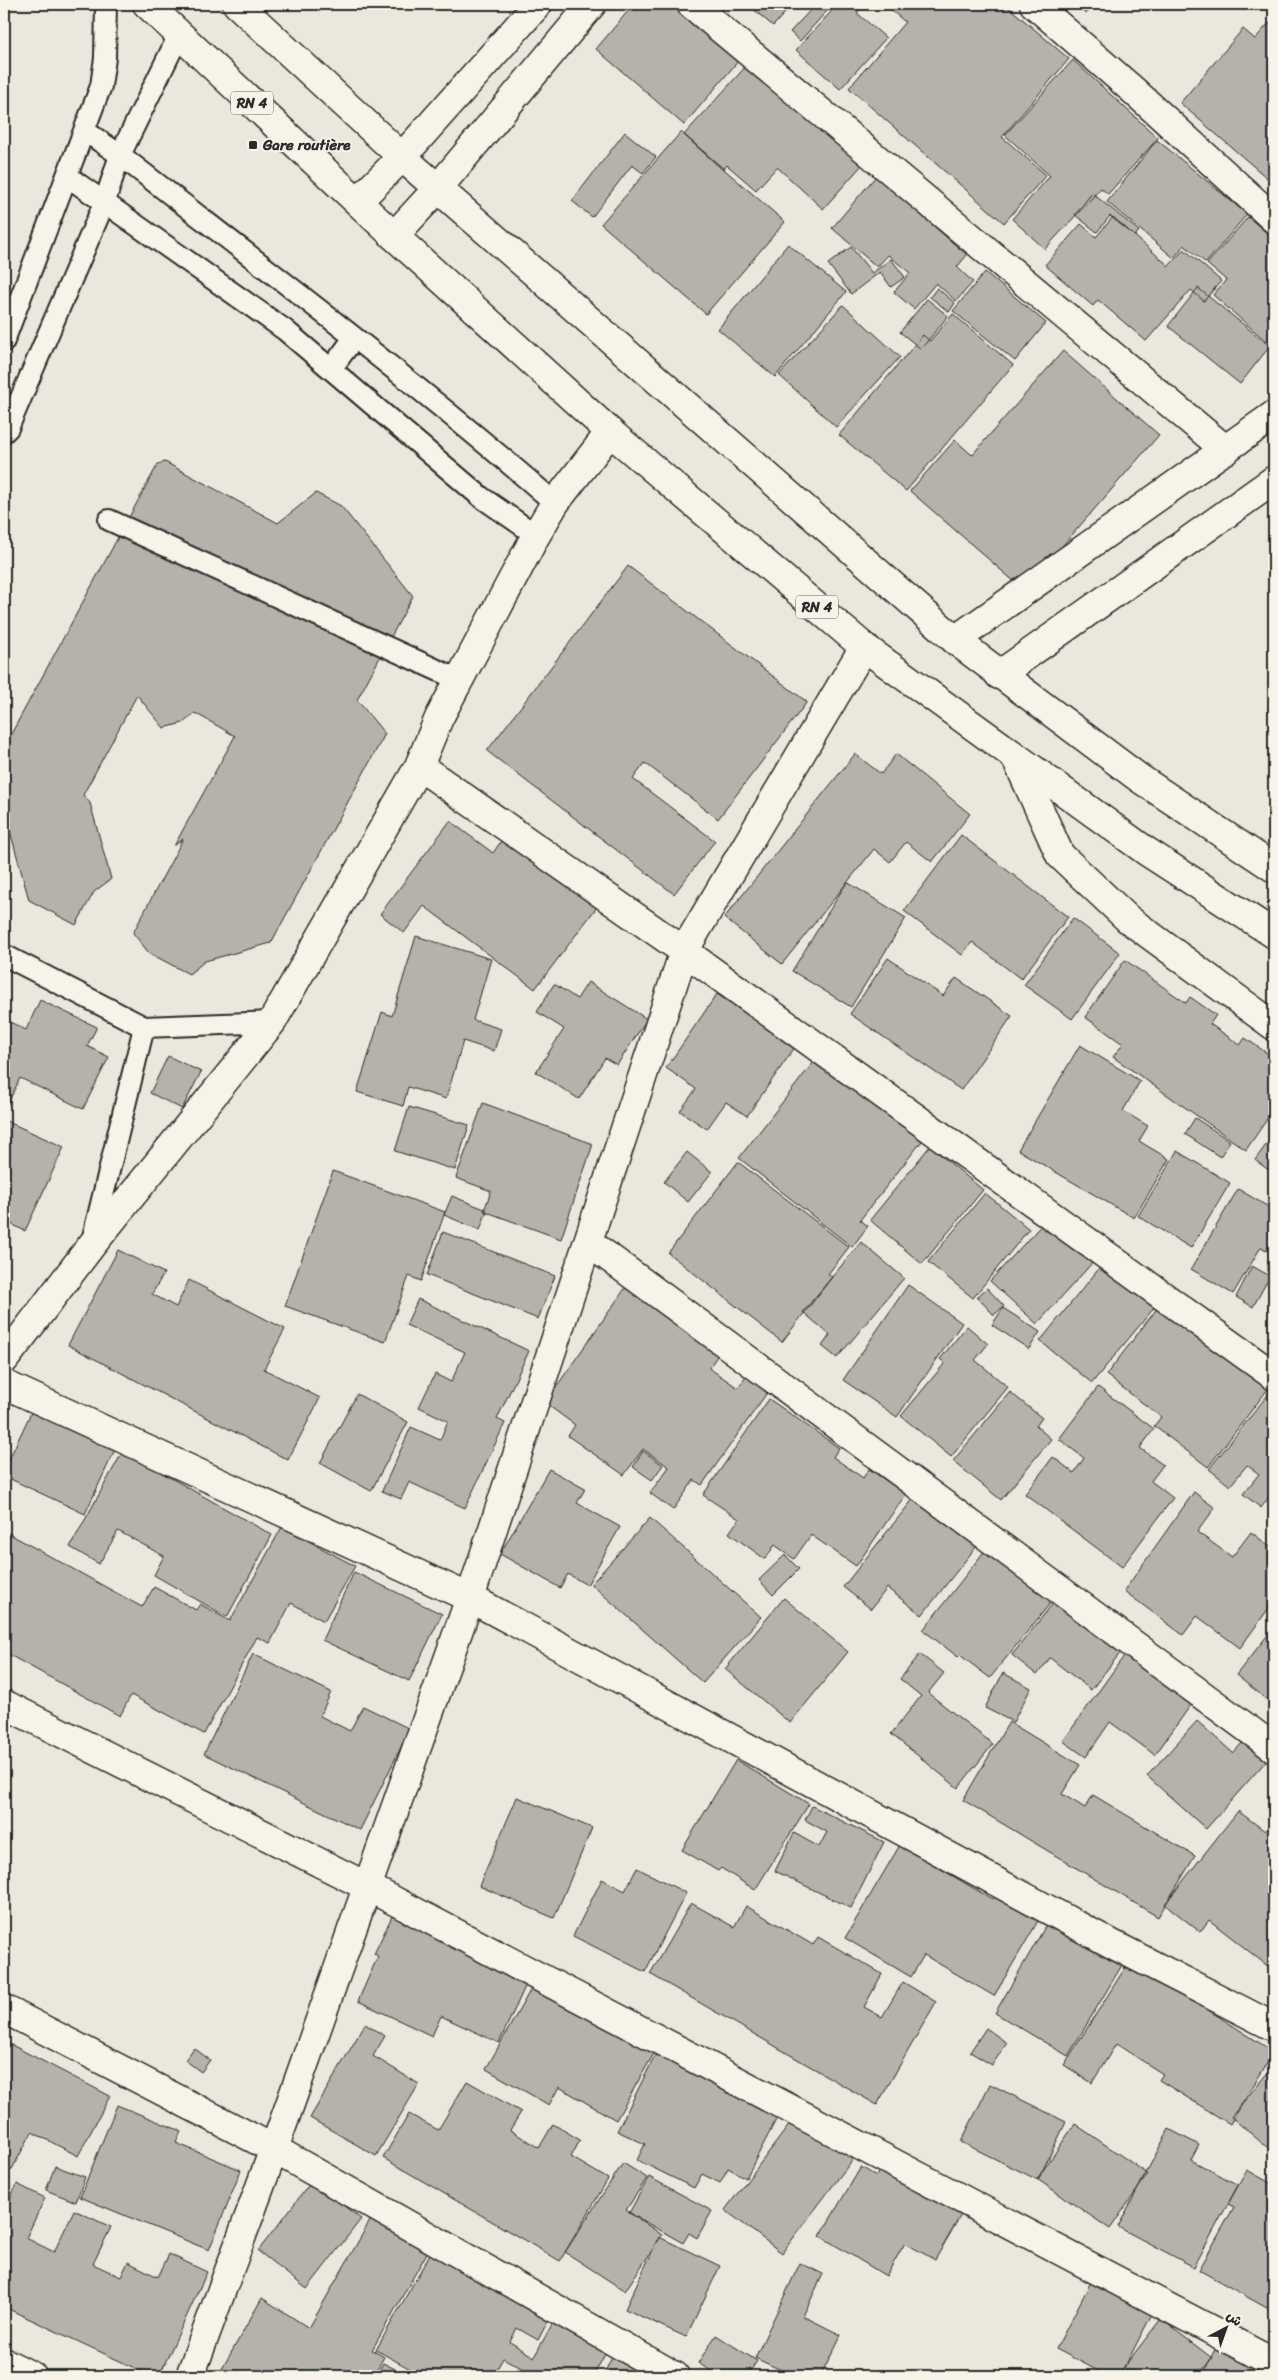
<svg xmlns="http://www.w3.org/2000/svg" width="1278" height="2380" viewBox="0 0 1278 2380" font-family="Sriracha,'Playpen Sans Arabic',sans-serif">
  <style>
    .building { fill: #b5b2ab; stroke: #2b2b2b }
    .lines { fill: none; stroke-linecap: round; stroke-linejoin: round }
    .lane-casing { stroke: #2b2b2b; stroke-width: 24 }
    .street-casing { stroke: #2b2b2b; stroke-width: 31 }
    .secondary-casing { stroke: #2b2b2b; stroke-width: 31 }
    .primary-casing { stroke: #2b2b2b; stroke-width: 31 }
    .lane { stroke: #f7f3e8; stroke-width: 20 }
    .street { stroke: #f7f3e8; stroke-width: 28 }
    .secondary { stroke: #f7f3e8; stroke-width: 28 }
    .primary { stroke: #f7f3e8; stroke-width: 28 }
    .poi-dot { fill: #2b2b2b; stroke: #f7f3e8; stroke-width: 2 }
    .labels { text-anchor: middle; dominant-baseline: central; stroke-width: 4; stroke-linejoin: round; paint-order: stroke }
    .shield { fill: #f7f3e8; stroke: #686764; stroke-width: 1 }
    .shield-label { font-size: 14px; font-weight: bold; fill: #2b2b2b }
    .poi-label { font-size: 15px; font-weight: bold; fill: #2b2b2b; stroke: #f7f3e8; text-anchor: start }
  </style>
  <rect width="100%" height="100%" fill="#ebe7dd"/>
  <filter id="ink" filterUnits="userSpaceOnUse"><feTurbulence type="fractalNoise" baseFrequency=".02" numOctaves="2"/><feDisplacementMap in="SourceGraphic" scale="10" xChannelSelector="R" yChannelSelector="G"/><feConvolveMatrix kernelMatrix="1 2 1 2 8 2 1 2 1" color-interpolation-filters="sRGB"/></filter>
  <g filter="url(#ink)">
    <path class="building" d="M634,4h54l57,49 -61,72 -88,-76z
      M747,4h46l-20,22z
      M816,4h17l-33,37 -10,-9z
      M838,4h27l-8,9 29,25 -46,51 -44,-39z
      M884,4h121l64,55 -67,78 44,38 -42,48 -155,-135 56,-66z
      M1073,4h21l-8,10z
      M1269,23l5,4v157l-94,-81 63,-74 12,10z
      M1073,60l85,78 -50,56 -7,-6 -56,61 -33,-30 38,-43 -45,-41z
      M749,63l113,102 -39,44 -46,-42 -21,23 -29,-25 -4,5 -39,-35z
      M625,132l31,25 -13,16 -11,-8 -40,52 -20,-16z
      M681,132l104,90 -79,92 -105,-90z
      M1157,140l90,74 -41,49 -22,-18 -10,13 -67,-56z
      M876,176l91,79 -10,12 16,15 -17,19 -20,-18 -22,26 -20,-17 16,-19 -22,-18 -11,12 -45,-39z
      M1092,193l47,38 -4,5 -25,-20 -13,16 -22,-17z
      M1113,217l56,49 15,-17 37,32 -17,20 -13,-11 -45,51 -48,-41 -5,6 -48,-41 36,-41 15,13z
      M1248,217l26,22v109l-61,-53 13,-15 -19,-16z
      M788,244l58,48 -71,85 -57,-48z
      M851,247l21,26 19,-14 14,18 -14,10 -11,-15 -29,22 -23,-30z
      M985,272l61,51 -31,38 -62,-50z
      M937,288l18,15 -6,9 -19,-15z
      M1198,288l72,58 -30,38 -72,-58z
      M927,299l21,17 -27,33 -21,-17z
      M843,305l57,52 -64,70 -57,-52z
      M953,314l60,51 -107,126 -67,-56 84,-100 7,6z
      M1063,351l96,84 -135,155 -114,-99 45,-51 17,15z
      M165,462l113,61 38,-30 25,13 72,90 -56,104 28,34 -114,209 -66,18 -16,13 -40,-21 -16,-20 50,-94 -9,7 61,-110 -40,-23 -12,10 -19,5 -27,-33 -54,100 7,8 21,76 -17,13 -18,33 -47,-25 -25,-91v-62l154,-283z
      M628,566l179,136 -89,117 -73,-56 -12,16 82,62 -41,53 -187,-143z
      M855,754l26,20 15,-20 74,60 -38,48 -26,-20 -16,20 -16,-13 -92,115 -58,-46z
      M450,821l43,32 11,-16 93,70 -62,82 -111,-83 -20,27 -24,-19z
      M961,835l107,82 -47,62 -49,-37 -10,13 -58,-44z
      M847,882l59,36 -55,89 -59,-36z
      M1073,918l47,35 -48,66 -48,-34z
      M416,936l75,23 -18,61 28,9 -7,22 -31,-10 -17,58 -38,-12 -5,19 -46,-14 25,-80 10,4z
      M888,958l55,38 13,-18 56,38 -51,74 -111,-76z
      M1125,960l61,43 4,-6 26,18 -6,9 30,21 5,-7 29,20v51l-28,41 -133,-93 10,-13 -38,-27z
      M588,982l59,37 -30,46 -12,-7 -26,41 -43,-27 28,-43 -27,-17 17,-28 23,15z
      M717,994l78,53 -48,69 -21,-14 -19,27 -27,-18 16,-22 -30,-21z
      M40,1000l57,27 -10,19 22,11 -26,52 -63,-31 -16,34v-93l22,11z
      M1080,1045l60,36 -17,30 25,15 -9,15 30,18 -35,59 -116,-68z
      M168,1056l33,16 -19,37 -32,-16z
      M816,1059l106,82 -62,79 8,6 -16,21 -113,-89z
      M483,1103l110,41 -32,95 -77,-28 7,-20 -35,-13z
      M409,1107l60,18 -14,45 -60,-19z
      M1195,1118l35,23 -10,16 -35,-23z
      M4,1120l60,27 -39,84 -20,-10 -1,2z
      M1274,1134v40l-19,-14z
      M930,1146l53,44 -61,74 -52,-44z
      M1177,1151l53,32 -39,65 -53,-32z
      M687,1152l25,20 -24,30 -24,-20z
      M738,1162l111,85 -21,27 4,3 -50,65 -114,-89z
      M333,1171l112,41 -24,69 -12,-5 -24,66 -100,-36z
      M1238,1189l34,20 2,-4v50l-13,-8 -28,47 -42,-25z
      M985,1193l44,36 -56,69 -45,-36z
      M452,1196l35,14 -7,20 -36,-15z
      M1047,1219l47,42 -57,63 -47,-43z
      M443,1232l112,44 -17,43 -111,-44z
      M861,1242l43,36 -67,80 -15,-12 8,-11 -27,-23z
      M118,1250l46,23 -12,21 24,13 13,-27 96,49 -21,40 56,29 -32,62 -220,-115z
      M1102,1265l52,43 -62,75 -52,-42z
      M1252,1266l18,10 -17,31 -17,-10z
      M908,1285l54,38 -65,94 -54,-37z
      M626,1287l93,66 -10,15 29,20 10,-14 21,16 -67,95 -8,-5 -21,30 -23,-17 19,-26 -26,-18 -19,26 -56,-39 7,-11 -30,-22z
      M987,1288l17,18 -10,9 -17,-18z
      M418,1299l111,52 -32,68 8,4 -40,85 -56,-26 -8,17 -19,-8 29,-64 29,13 8,-19 -29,-14 16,-33 16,8 14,-30 -59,-27z
      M1159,1306l109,83 -60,78 -54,-41 7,-9 -55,-42z
      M1003,1308l37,24 -11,17 -37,-24z
      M967,1326l21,18 -13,16 33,27 -57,70 -50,-41 44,-53 -5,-4z
      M1098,1387l56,42 -14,19 23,17 -12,16 22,17 -51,69 -97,-73 28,-37 21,16 10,-15 -25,-19z
      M1274,1387v103l-13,18 -18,-14 16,-20 -12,-9 -17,21 -21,-17z
      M1010,1392l32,26 -6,8 15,13 -50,61 -48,-39z
      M357,1394l51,28 -37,69 -51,-28z
      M769,1399l70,49 -6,9 30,21 6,-9 37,25 -50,72 -45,-31 -17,24 -19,-14 -10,14 -36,-26 10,-14 -36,-24z
      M35,1404l83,39 -33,71 -81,-38v-6z
      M123,1451l149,84 -45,82 -73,-42 10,-19 -46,-25 -19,33 -29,-17z
      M643,1451l20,14 -11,15 -19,-13z
      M549,1469l36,20 -8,14 43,24 -33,58 -19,-11 -8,14 -60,-34z
      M1194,1492l21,16 -18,24 35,25 19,-25 23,18v51l-34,47 -43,-32 -14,19 -59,-44z
      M918,1493l62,49 -58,73 -35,-27 -16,21 -28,-22z
      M650,1518l111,99 -58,66 -112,-99z
      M282,1527l73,39 -31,55 -33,-18 -21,40 -13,-6 -53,97 -73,-39 -11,21 -116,-64v-121l138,76 12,-20 42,23 4,-6 30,17z
      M986,1549l66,52 -62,77 -30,-23 -2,2 -35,-27z
      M785,1555l14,14 -26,26 -14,-15z
      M354,1572l88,42 -33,67 -87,-41z
      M784,1598l64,54 -58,71 -65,-54z
      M1054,1602l47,38 2,-2 18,14 -30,38 -41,-32 -13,17 -25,-20z
      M1274,1627v78l-38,-30z
      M1129,1649l64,53 -38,53 -45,-33 -24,35 -23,-16z
      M253,1654l78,38 -11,24 30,15 13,-25 47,23 -50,101 -156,-76z
      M920,1654l24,19 -16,20 65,51 -35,44 -67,-54 30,-38 -21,-17z
      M1003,1673l28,15 -18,34 -28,-14z
      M1197,1721l36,32 11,-12 23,19 -61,69 -59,-53z
      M1009,1722l71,43 -18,29 23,14 8,-13 102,61 -37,61 -195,-117z
      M736,1760l73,44 -54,86 -34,-22 -3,3 -36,-21z
      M517,1797l75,31 -38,90 -75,-32z
      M812,1806l72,36 -33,66 -76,-37 19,-38 25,14 8,-15 -22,-12z
      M1238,1811l27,20 9,-12v152l-65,-51 -9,12 -35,-28z
      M900,1845l92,54 2,-4 44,26 -44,75 -70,-41 -13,22 -66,-39z
      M637,1868l49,25 -41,79 -72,-36 29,-57 23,12z
      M691,1903l43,24 12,-21 67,39 5,-8 64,37 -18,33 18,10 21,-35 33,20 -59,103 -227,-131z
      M394,1912l136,64 -31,67 -58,-27 -9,20 -74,-35 20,-45 -4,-2z
      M1048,1922l74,43 -54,91 -73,-43z
      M1130,1960l144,92 -44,72 -71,-44 4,-6 -47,-30 -24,39 -28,-18z
      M536,1980l121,68 -41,72 -57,-33 -10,18 -63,-36z
      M365,2024l20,12 -12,20 46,28 -43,72 -66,-38z
      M986,2028l21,15 -15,22 -22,-13z
      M4,2041l106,55 -32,60 -46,-24 -21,39 -7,-4z
      M194,2048l16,12 -9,12 -16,-12z
      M657,2052l122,62 -33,64 -18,-10 -8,15 -18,-9 -8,14 -57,-28 8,-16 -28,-13z
      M1274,2065v88l-43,-36z
      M467,2081l54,31 -11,18 29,18 14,-24 27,16 -9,17 37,22 -48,82 -177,-103 26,-44 29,16z
      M990,2084l76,38 -28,58 -77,-38z
      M117,2105l64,26 -5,12 65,27 -32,80 -129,-53z
      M796,2116l57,43 -71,94 -57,-43z
      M1075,2124l73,50 -38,55 -73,-50z
      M1169,2129l30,16 -8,15 47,25 -44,82 -76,-40z
      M886,2160l80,46 -31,54 -30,-17 -19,33 -66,-40 41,-69 15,9z
      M623,2163l24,15 -21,32 36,25 -37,56 -60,-39z
      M55,2166l30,11 -9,25 -30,-12z
      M1247,2170l27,15v127l-75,-42 35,-63 -6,-3z
      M649,2177l63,34 -15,27 -8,-5 -6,10 -54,-30z
      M312,2181l49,38 -54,70 -49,-38z
      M17,2184l28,14 -19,40 28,14 20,-42 37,17 -18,37 28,13 7,-15 30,15 11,-23 38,18 -48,104h-7l-148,-69v-95z
      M371,2219l57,32 -56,99 12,7 -11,19h-155l44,-78 47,30z
      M659,2237l61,29 -34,71 -61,-28z
      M431,2252l118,67 -11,21 -21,-12 -7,14 24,15 21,-38 53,30 -15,27h-57l-33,-18 -10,18h-70l-47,-26z
      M800,2263l23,11 -20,42 38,19 -20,41h-27l-39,-18z
      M1094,2276l61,32 -35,68h-12l-52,-27z
      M1161,2319l51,39 -14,18h-65l-10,-8z
      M716,2335l41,26 -10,15h-28l-21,-13z
      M1216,2347l58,29h-72z
      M613,2355l42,21h-52z
      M383,2363l26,13h-33z"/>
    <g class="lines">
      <g class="lane-casing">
        <path id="lane" d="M85,131l35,24c146,114 295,226 435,348
          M67,176l218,154 196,167 55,38
          M4,341l97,-255 4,-28 1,-54
          M331,369l23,-31
          M4,432l4,-4 97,-227 15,-46 59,-120
          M109,520l350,160
          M4,955l140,72 128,-5
          M92,1241l52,-214"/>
      </g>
      <g class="street-casing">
        <path id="street" d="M691,4l535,446
          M1034,4l100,87 140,128
          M358,201l44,-44 136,-153
          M394,236l44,-48 154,-184
          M955,640l319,-225
          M999,675l275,-195
          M1016,758l44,97 68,64 146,107
          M419,766l265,185 590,425
          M588,1242l686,506
          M4,1360l87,-114 181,-224 147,-256 20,-48 97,-183 19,-32 55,-71
          M4,1704l364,183 906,476
          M4,2009l270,140 401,227
          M4,2362l28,14
          M190,2376l84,-227 196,-551 214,-647 180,-304"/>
      </g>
      <g class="secondary-casing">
        <path id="secondary" d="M4,1384l466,214 642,346 162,83"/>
      </g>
      <g class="primary-casing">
        <path id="primary" d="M147,4l247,232 216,196 254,215 282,204 128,83
          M237,4l165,153 553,483 184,138 135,90"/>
      </g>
      <use href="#lane" class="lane"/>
      <use href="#street" class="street"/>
      <use href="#secondary" class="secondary"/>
      <use href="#primary" class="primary"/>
    </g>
  </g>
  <rect class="poi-dot" x="248" y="140" width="10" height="10" rx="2.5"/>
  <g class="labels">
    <g class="shield">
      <rect x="231" y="91.5" width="42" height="23" rx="4"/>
      <rect x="796" y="595.5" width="42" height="23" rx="4"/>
    </g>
    <g class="shield-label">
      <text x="252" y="103">RN 4</text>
      <text x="817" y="607">RN 4</text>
    </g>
    <g class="poi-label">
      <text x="263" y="145">Gare routière</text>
    </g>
  </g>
  <rect width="1278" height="2380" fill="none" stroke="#f7f3e8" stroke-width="20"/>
  <rect x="10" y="10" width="1258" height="2360" fill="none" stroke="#2b2b2b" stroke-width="2" filter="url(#ink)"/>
  <g transform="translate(1226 2328) rotate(41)" stroke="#f7f3e8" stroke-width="4" paint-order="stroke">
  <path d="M0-4L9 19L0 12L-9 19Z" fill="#2b2b2b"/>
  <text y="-8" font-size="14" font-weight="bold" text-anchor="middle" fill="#2b2b2b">ش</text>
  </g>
</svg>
